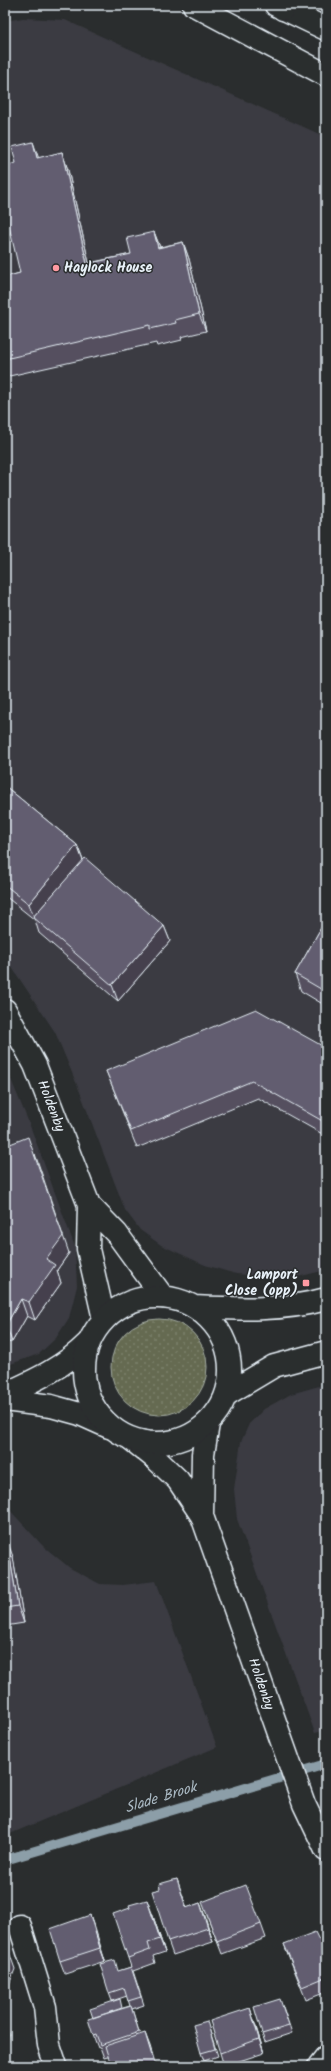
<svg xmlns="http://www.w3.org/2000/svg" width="331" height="2071" viewBox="0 0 331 2071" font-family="Kalam,sans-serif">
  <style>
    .built { fill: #3b3b42 }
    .grass { fill: url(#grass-dots); stroke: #a6aea4 }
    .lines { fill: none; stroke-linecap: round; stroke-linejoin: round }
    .stream { stroke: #8c9ea8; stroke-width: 10 }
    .street-casing { stroke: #e8f1f8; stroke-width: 25 }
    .secondary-casing { stroke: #e8f1f8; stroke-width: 25 }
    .primary-casing { stroke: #e8f1f8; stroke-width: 25 }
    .highway-casing { stroke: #e8f1f8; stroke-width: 25 }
    .street { stroke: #2a2d2e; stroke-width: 22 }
    .secondary { stroke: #2a2d2e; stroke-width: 22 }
    .primary { stroke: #2a2d2e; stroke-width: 22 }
    .highway { stroke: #2a2d2e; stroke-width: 22 }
    .wall { fill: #54505f; stroke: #e8f1f8 }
    .shaded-wall { fill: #45414e; stroke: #e8f1f8 }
    .building { fill: #625d6f; stroke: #e8f1f8 }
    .poi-dot { fill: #ff9aa2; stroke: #2a2d2e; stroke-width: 1.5 }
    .labels { text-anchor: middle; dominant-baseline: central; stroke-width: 3; stroke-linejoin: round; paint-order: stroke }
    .poi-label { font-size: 14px; font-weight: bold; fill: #e8f1f8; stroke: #2a2d2e; text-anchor: start }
    .street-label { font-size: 14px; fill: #e8f1f8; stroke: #2a2d2e }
    .water-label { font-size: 15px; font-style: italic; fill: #aab9c3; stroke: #2a2d2e }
  </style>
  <defs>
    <pattern id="grass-dots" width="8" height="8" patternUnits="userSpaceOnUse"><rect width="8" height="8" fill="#656b51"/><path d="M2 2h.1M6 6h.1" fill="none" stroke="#7b816b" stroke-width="1.8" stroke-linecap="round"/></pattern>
  </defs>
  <rect width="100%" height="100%" fill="#2a2d2e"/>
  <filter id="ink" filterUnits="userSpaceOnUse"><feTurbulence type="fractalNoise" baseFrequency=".025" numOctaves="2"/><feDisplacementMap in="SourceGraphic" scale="8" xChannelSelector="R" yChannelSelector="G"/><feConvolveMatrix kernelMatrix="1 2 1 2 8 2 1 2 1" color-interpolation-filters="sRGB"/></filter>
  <g filter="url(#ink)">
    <path class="built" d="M23,18l42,2 261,117v1133l-33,8 -57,-4 -31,-9 -44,-20 -21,-15 -15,-20 -45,-118 -25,-60 -50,-75v-936z
      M5,1065l24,58 46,124 2,39 -8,32 -13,20 -17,16 -34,12z
      M326,1384v346l-11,3 -78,-214 -3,-30 7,-47 8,-18 15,-15 27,-15z
      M5,1505l38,41 27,22 30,16 23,1 33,-4 61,166 -212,89z"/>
    <path class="grass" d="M111 1367a48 48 0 1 1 96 0a48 48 0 1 1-96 0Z"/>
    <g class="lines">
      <path class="stream" d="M5,1860l321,-96"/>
      <g class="street-casing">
        <path id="street" d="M5,1010l30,55 54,140 -1,44 16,70
          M89,1205l28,29 46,63
          M5,1394c31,-14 59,-27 83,-51
          M5,1400l46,6 29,8 29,13
          M131,1439l25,20 22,21 24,36 102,288 22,46
          M202,1516l1,-62 5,-30
          M20,1926l25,81 4,38 7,21
          M319,2066l7,-9"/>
      </g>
      <g class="secondary-casing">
        <path id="secondary" d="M84 1370a73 73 0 1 1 146 0a73 73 0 1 1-146 0Z
          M194,1307c44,2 90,4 132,-8
          M227,1394l47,-28 52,-14"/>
      </g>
      <g class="primary-casing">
        <path id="primary" d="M194,5l132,70
          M276,5l50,24"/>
      </g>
      <g class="highway-casing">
        <path id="highway" d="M279,5l4,4"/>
      </g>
      <use href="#street" class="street"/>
      <use href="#secondary" class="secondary"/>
      <use href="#primary" class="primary"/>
      <use href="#highway" class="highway"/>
    </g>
    <path class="wall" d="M62,152l6,18 21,93 42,-9 23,-22 6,15 23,-5 6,17 17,72 -25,6 1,3 -25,6 -1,-3 -151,34v-100l15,-4 19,-115z
      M5,786l72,59 6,15 81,66 6,15 -52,60 -79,-68 -4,-13 -30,-24z
      M326,919v87l-25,-15 -6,-17z
      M326,1048v88l-68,-38 -121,50 -24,-60 -7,-17z
      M5,1146l64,107 -12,17 4,13 -26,37 -8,-4 -15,26 -7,1z
      M5,1540l8,17 11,66 -19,3z
      M177,1879l10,29 13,-5 13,39 -40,13 -5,-14 -8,-52z
      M152,1913l13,39 -12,4 2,7 -22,8 11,34 -12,4 8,26 10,11 -46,12 -4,-11 -2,1 -5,-13 30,-27 7,-2 -3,-10 -15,5 -3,-8 10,-22 12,-4 -3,-9z
      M90,1915l15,46 -40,13 -5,-13z
      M207,1915l54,9 5,14 -44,16z
      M326,1938v54l-20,8 -22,-56 35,-4z
      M283,2007l9,26 -27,9 -3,-8z
      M254,2021l10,32 -40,13 -4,-13z
      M209,2028l9,28 -14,5 -3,-8z"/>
    <path class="shaded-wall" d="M33,142l6,17 -2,-1z
      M62,152l6,18 25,111 -6,-17z
      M154,232l7,18 -3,-2z
      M183,242l6,17 17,72 -7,-17z
      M77,845l6,16 -50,56 2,3 -6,-16z
      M164,926l6,15 -52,60 -6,-16z
      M35,1154l34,99 -12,17 4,13 -26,37 -6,-18 17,-43z
      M21,1299l6,17 -15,26 -6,-17z
      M7,1540l6,17 11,66 -6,-17z
      M147,1900l5,13 13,39 -5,-13z
      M200,1903l5,13 8,26 -5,-14z
      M90,1915l5,13 10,33 -5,-13z
      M10,1955l5,14 -10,26v-26z
      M250,2008l4,13 10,32 -5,-14z
      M6,2026l3,8 -4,26v-28z
      M145,2033l5,13 6,20h-1z"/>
    <path class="building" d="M33,142l4,16 25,-6 25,112 44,-10 -4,-16 27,-6 4,16 25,-6 16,72 -24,6 1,3 -26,6v-4l-145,34v-82l15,-4 -15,-64v-43l11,-3 -4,-16z
      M5,786l72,59 -48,59 -24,-19z
      M85,858l79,68 -52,59 -79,-68z
      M326,919v73l-31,-18z
      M256,1009l70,39v75l-74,-42 -121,50 -25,-60z
      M28,1137l35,99 -17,23 9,6 -26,37 -8,-3 -15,26h-1v-179z
      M5,1540h2l11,66 -13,2z
      M177,1879l9,29 14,-5 8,25 -40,13 -16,-50 8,-2 -1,-5z
      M246,1885l15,39 -44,17 -15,-39z
      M147,1900l13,39 -12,4 2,7 -22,8 -15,-44 17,-6 -1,-3z
      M90,1915l10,33 -40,13 -10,-32z
      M315,1932l4,8 7,-3v40l-24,10 -18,-43z
      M5,1953l5,2 -5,14z
      M115,1960l3,11 13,-4 10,30 -13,4 -4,-13 -15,5 -9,-29z
      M120,1999l2,9 -29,10 -3,-9z
      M280,1999l9,27 -27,8 -8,-27z
      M131,2006l8,26 -39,13 -4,-11 -3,1 -5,-16z
      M250,2008l9,31 -39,14 -10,-32z
      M207,2021l8,28 -14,4 -8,-28z
      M145,2033l10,33h-44l-6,-20z"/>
  </g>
  <g class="poi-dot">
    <circle cx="56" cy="268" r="4"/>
    <rect x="302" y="1279" width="8" height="8" rx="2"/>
  </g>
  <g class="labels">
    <g class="poi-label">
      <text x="64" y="268">Haylock House</text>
      <text x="298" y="1275" text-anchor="end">Lamport<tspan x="298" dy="16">Close (opp)</tspan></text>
    </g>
    <g class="street-label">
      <text transform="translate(51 1106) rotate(69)">Holdenby</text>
      <text transform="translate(261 1684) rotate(71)">Holdenby</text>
    </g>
    <g class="water-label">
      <text transform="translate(161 1798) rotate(-17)">Slade Brook</text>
    </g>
  </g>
  <rect width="331" height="2071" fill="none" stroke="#2a2d2e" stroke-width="20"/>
  <rect x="10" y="10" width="311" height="2051" fill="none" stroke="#e8f1f8" stroke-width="1.5" filter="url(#ink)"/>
</svg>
